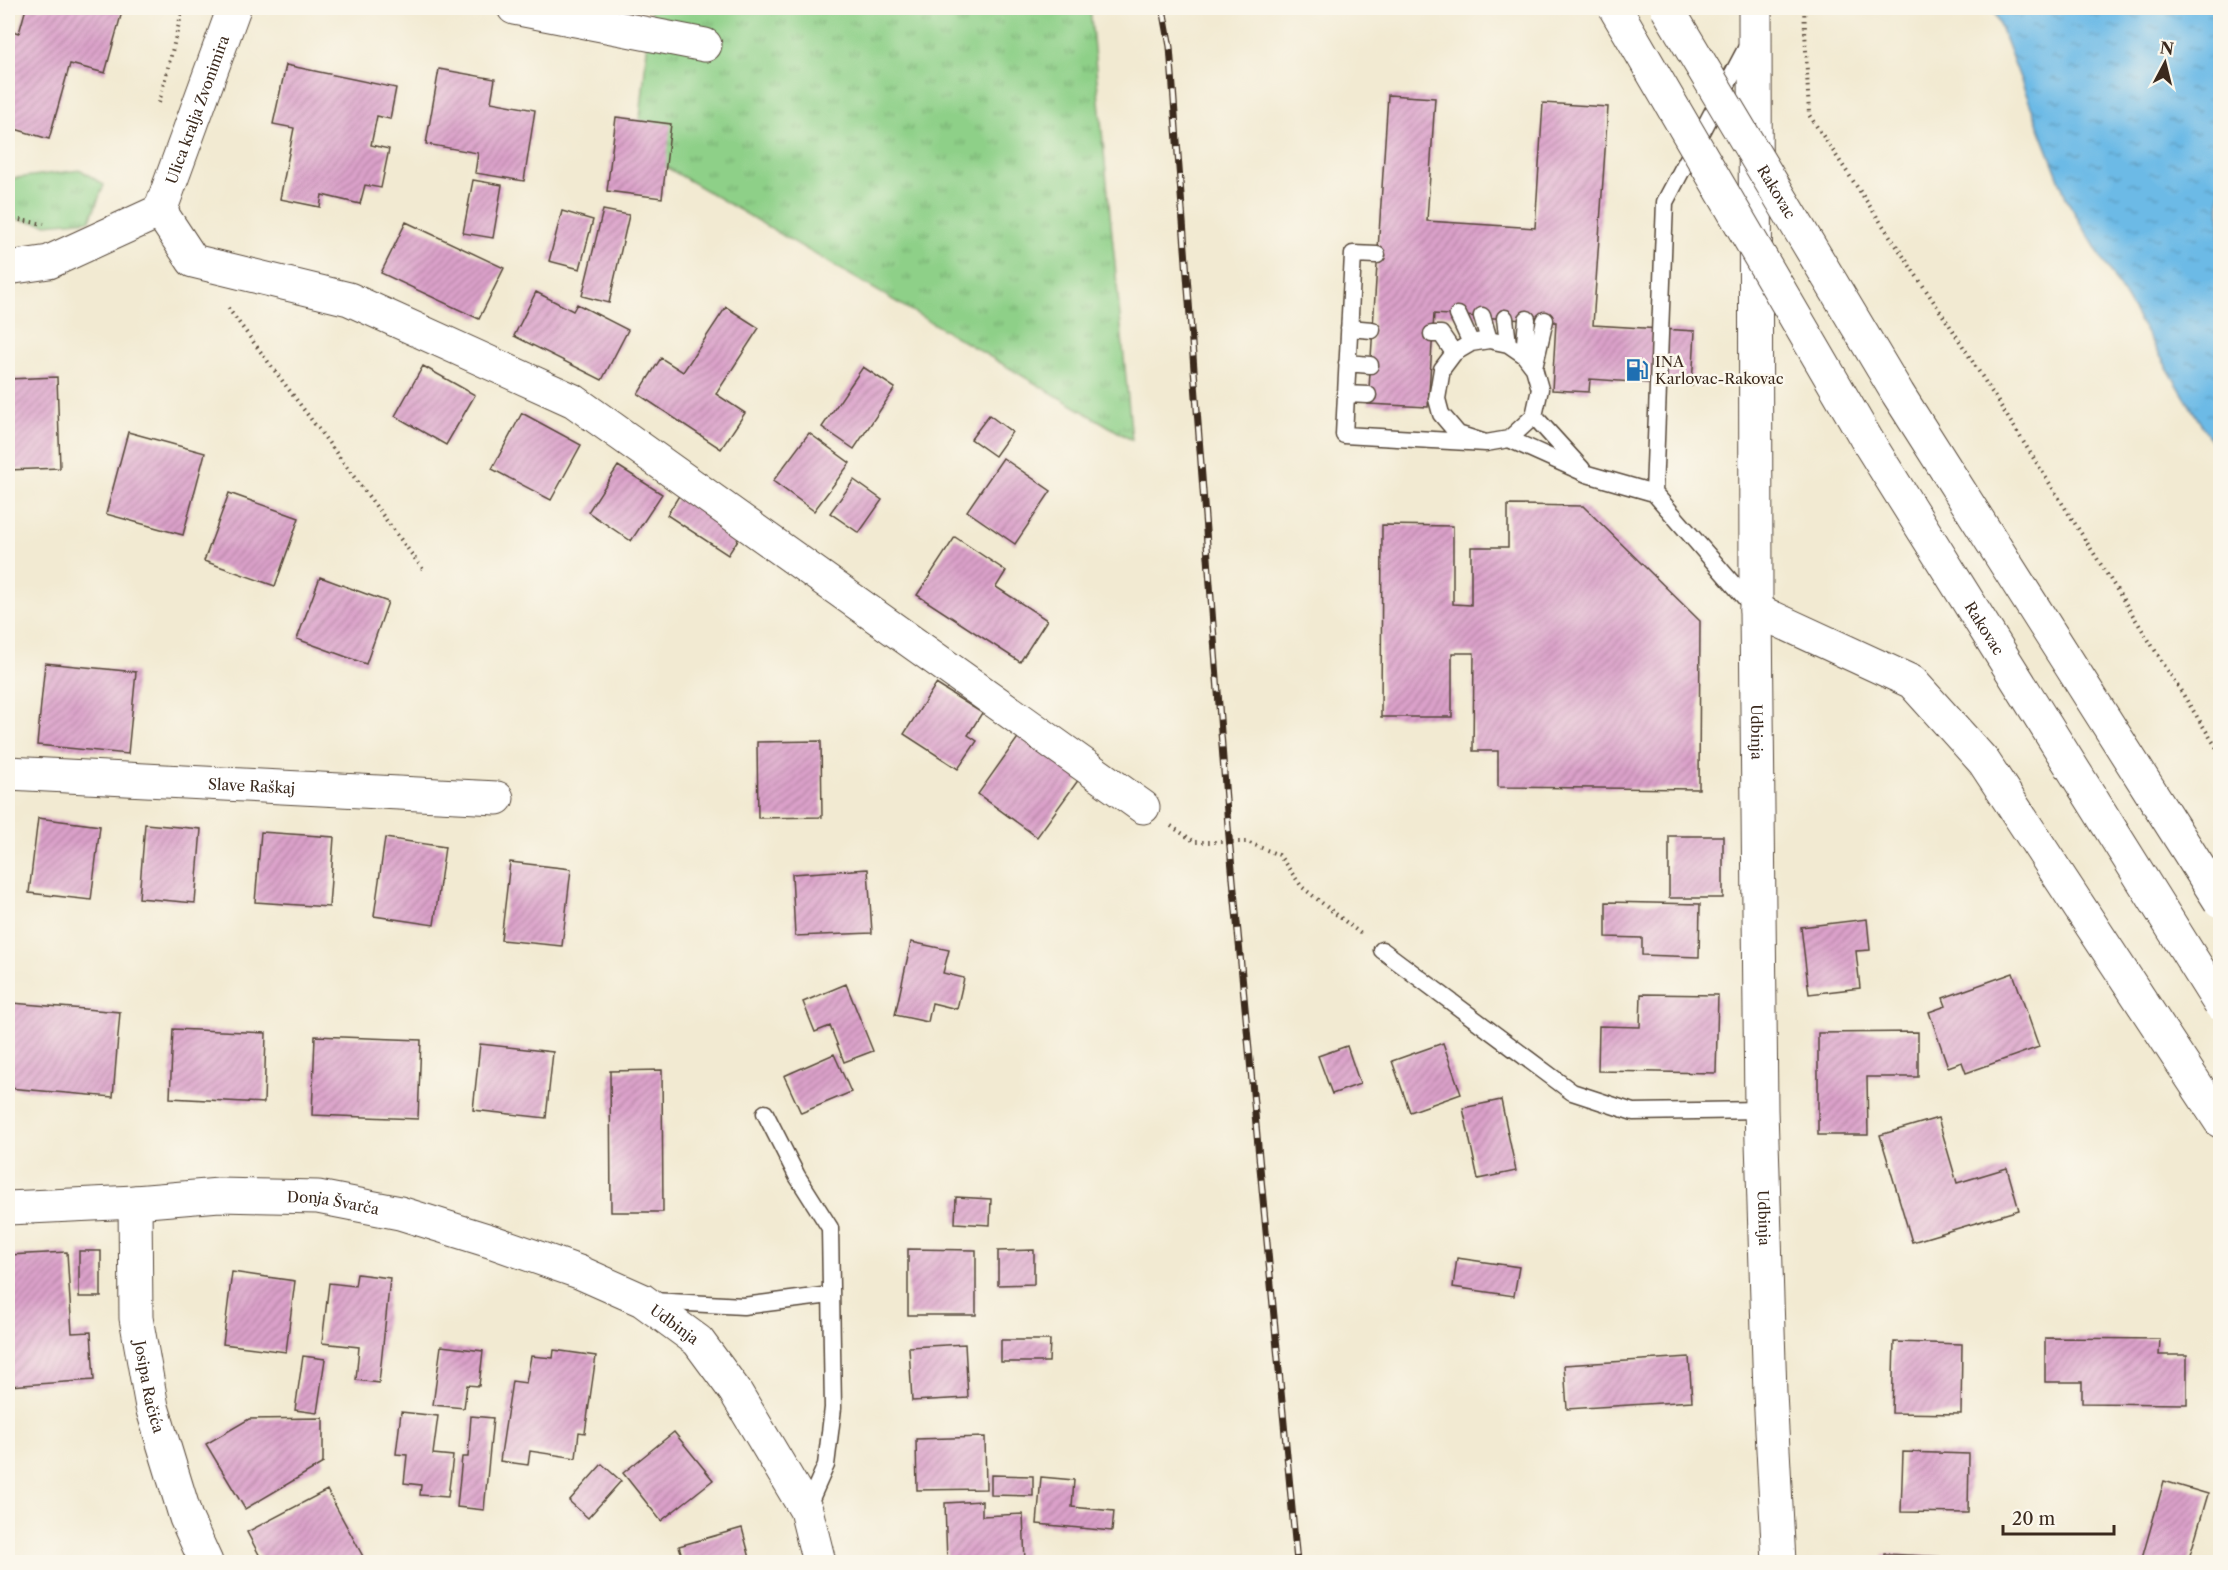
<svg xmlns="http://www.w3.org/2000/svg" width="2228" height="1570" viewBox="0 0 2228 1570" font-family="'Libre Caslon Text',serif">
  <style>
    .grass { fill: url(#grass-tufts); stroke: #647d53; stroke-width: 1.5 }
    .water { fill: url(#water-ripples); stroke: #547282; stroke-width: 1.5 }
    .building { fill: url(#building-hatch) }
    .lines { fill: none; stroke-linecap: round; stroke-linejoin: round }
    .service-casing { stroke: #564739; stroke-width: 19 }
    .minor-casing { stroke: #564739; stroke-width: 35 }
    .secondary-casing { stroke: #564739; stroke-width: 35 }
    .path { stroke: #564739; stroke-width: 4; stroke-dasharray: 1.5 4.5; stroke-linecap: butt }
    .service { stroke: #fff; stroke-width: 16 }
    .minor { stroke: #fff; stroke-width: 33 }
    .secondary { stroke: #fff; stroke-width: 33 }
    .rail-casing { stroke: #3b2a1e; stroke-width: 7 }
    .rail { stroke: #fbf7ec; stroke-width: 4.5; stroke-dasharray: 14; stroke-linecap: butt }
    .trunk-bridge-casing { stroke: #564739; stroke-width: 35; stroke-linecap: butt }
    .trunk-bridge { stroke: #fff; stroke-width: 33 }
    .labels { text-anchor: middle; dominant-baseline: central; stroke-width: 5; stroke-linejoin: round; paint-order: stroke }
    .street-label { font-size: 15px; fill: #3b2a1e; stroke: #fbf7ec }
    .poi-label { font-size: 15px; fill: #3b2a1e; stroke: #fbf7ec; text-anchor: start }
  </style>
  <defs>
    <pattern id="grass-tufts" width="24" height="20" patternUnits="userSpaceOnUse" patternTransform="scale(1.5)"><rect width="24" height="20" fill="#8ed088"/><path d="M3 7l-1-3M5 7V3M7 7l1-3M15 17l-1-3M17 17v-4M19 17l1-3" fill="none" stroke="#75a96f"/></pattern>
    <pattern id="water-ripples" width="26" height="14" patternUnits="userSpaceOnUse" patternTransform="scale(1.5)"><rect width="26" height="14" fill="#6cbae6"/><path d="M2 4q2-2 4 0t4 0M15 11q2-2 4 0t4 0" fill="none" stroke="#5a97ba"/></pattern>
    <pattern id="building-hatch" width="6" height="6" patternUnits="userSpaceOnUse" patternTransform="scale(1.5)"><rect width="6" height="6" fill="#dba1ca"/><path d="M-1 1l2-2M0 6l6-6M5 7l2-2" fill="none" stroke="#b383a3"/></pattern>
  </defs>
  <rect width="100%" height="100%" fill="#fbf7ec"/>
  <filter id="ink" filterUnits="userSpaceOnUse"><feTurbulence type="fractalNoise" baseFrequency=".0167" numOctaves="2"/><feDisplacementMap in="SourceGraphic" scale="12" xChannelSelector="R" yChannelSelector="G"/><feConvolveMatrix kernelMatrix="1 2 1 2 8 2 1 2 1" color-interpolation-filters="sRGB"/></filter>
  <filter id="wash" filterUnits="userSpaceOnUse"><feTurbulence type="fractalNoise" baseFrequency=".008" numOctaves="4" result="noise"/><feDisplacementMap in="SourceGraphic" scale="24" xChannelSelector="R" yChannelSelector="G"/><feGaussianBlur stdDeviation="1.35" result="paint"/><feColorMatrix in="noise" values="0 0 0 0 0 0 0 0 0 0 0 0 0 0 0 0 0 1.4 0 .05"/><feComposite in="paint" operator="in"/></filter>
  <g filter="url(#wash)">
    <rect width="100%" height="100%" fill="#f2ead2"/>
    <path class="grass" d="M651,8h439l42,432 -495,-290z
      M81,170l23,15 -14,35 -44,4 -38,-6v-39z"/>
    <path class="water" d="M1993,8h227v448l-153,-256z"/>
    <g id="blocks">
      <path class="building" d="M26,8h97l-18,65 -35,-9 -21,75 -41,-12v-97l11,3z
        M286,65l110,23 -6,31 -13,-3 -6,29 18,4 -8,39 -16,-3 -5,19 -38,-9 -2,12 -40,-8 14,-71 -21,-4z
        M439,69l56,10 -4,23 44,8 -11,71 -49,-8 3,-20 -52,-9z
        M1388,95l47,3 -8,123 108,7 8,-125 65,4 -15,218 102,6 -3,55 -102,-7 -1,13 -37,-2 4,-68 -122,-8 -6,93 -60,-3z
        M616,117l55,7 -9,74 -55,-7z
        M473,180l29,5 -9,53 -30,-5z
        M603,210l26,5 -20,88 -27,-7z
        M562,211l31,9 -13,49 -31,-8z
        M406,222l98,46 -25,51 -98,-46z
        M536,292l37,19 4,-7 51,26 -26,50 -88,-44z
        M726,307l33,21 -43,66 29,19 -24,36 -83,-55 23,-36 22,14z
        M423,366l52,29 -29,50 -51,-29z
        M863,367l32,21 -41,61 -32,-22z
        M57,377l3,91 -52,2v-91z
        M522,413l59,32 -30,55 -59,-31z
        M989,415l23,17 -17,24 -24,-17z
        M128,432l77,21 -22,82 -77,-21z
        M809,433l41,30 -36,48 -41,-30z
        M1003,458l48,33 -36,53 -48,-33z
        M618,466l44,28 -31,47 -43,-29z
        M854,480l28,20 -23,33 -29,-20z
        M685,486l62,40 -19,29 -61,-40z
        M229,493l70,25 -24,68 -71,-25z
        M1508,505l75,1 117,115 -1,168 -201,-2v-36h-25l1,-98h-22v64h-71l1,-192 71,1v78l18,1v-58h37z
        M955,537l51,34 -10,16 51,33 -27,42 -103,-67z
        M320,577l68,25 -22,62 -69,-25z
        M45,663l91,9 -8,82 -91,-9z
        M936,684l46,29 -14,22 9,6 -19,28 -54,-35z
        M1022,732l60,43 -45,62 -59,-43z
        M821,741l1,76 -64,1 -1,-76z
        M38,818l62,8 -9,74 -62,-7z
        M145,824l56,5 -6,74 -56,-5z
        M261,832l73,5 -5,70 -74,-5z
        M1669,836h54v62h-54z
        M385,838l60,9 -11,78 -60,-9z
        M510,862l61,7 -9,77 -61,-6z
        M868,869l4,64 -77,3 -3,-62z
        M1606,902l94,2 -1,53 -57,-2v-17l-36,-1z
        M1867,919l3,31 -14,1 4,37 -51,6 -8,-67z
        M911,942l38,8 -6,23 21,5 -7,31 -25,-6 -4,19 -33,-7z
        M2013,973l26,74 -73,26 -4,-11 -14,5 -19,-55 17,-6 -3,-8z
        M846,984l27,67 -29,11 -14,-36 -15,6 -12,-30z
        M1641,994l77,1 -2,78 -118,-2 1,-45 41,1z
        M12,1003l108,9 -7,85 -105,-9v-34z
        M173,1029l93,4 -2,70 -94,-5z
        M1918,1032v45h-51l1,58h-50v-102z
        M315,1036l106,4 -3,79 -106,-4z
        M1443,1043l18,51 -51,18 -18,-51z
        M480,1044l73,8 -7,66 -73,-8z
        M1347,1046l13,38 -28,10 -14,-38z
        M834,1054l17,38 -50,21 -17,-37z
        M662,1070l1,142h-52l-1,-141z
        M1501,1100l15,71 -38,8 -15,-71z
        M1938,1118l19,65 50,-15 12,42 -107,32 -32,-107z
        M956,1197l35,2 -1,26 -35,-2z
        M908,1249l68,1v65h-68z
        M1034,1250v34l-36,1v-34z
        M79,1251h22v46h-22z
        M67,1252l5,81 19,-1 3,48 -85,6 -1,-131z
        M1457,1258l62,9 -5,29 -61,-9z
        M232,1272l63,9 -9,71 -63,-8z
        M357,1274l33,4 -11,105 -23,-3 3,-33 -37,-4 7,-60 26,3z
        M2045,1338l115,1 -1,16h28v49l-105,-1v-21h-37z
        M1001,1340h49l-1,22h-48z
        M1894,1342l68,2 -1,70 -69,-1z
        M965,1344l3,54 -56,3 -3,-54z
        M441,1346l42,5 -4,35 -12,-1 -3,23 -31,-3z
        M554,1350l42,6 -11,77 -6,-1 -3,26 -46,-7 -2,14 -28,-4 12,-80 14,2 5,-27 22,2z
        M303,1356l22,3 -8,54 -22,-3z
        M1689,1357l3,44 -125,8 -3,-44z
        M401,1412l37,4 -5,38 20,2 -5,41 -28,-2 1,-10 -17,-2 3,-28 -11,-1z
        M471,1416l22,2 -9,92 -27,-3 5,-50h6z
        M323,1418v45l-78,46 -39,-65 43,-25z
        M674,1432l39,48 -52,41 -38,-48z
        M985,1437l1,52 -69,1 -1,-51z
        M1903,1452l66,2 -1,59 -67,-1z
        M602,1464l19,17 -33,37 -19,-17z
        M991,1475l42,1v20l-42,-1z
        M1041,1477l33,3 -2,27 42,4 -2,20 -75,-7z
        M2164,1481l44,13 -20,68h-47z
        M327,1490l39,72h-103l-16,-30z
        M982,1501v15l41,-2 2,48h-78l-2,-59z
        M742,1528l9,34h-67l-5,-16z
        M1884,1554l84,4v4h-85z"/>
    </g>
  </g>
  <g filter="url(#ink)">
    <use href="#blocks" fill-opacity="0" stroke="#564739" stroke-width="1.5"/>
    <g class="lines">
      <g class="service-casing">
        <path id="service" d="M1749,43l-84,159 -11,291 99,114
          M1377,255l-24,-1 -9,181 142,8 23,-4 25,-23 6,-27 -6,-21 -10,-13 -16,-11 -19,-4 -18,3 -17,10 -12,16 -5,30 4,15 17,20 28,9
          M1458,315l13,28
          M1482,316l7,24
          M1505,318l3,26
          M1349,328l23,2
          M1432,334h9l13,19
          M1524,355l3,-36
          M1347,363l23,2
          M1534,368l11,-48
          M1345,394l23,1
          M1534,416l48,53
          M1509,439l78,35 67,19
          M1382,950l190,142 61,20 128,-2
          M765,1113l32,63 33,52 3,180 -7,57 -20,45
          M652,1301l91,5 87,-11"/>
      </g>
      <g class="minor-casing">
        <g id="minor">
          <path d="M514,8l191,37"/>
          <path d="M160,211l33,50 156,38 225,102 569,406"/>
          <path id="s1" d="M160,211l74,-203"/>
          <path d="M8,268l41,-6 111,-51"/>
          <path d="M1756,610l156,72 72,80 236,359"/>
          <path id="s2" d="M8,773l489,25"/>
          <path id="s3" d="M135,1202l1,116 16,89 34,111 20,44"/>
          <path id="s4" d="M8,1208l127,-6 84,-7 99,2 82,16 90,28 89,31 63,28 56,41 37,50 71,119 13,52"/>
        </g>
      </g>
      <g class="secondary-casing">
        <g id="secondary">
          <path id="s5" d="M1755,8l1,602 5,500 9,283 9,169"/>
        </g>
      </g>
      <path class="path" d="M1804,8l5,107 143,214 268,424
        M159,103l24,-95
        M8,218l36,6
        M228,308l197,264
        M1171,826l24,16h52l32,13 23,32 59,47"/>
      <use href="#service" class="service"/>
      <use href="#minor" class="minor"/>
      <use href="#secondary" class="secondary"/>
      <g class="rail-casing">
        <path id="rail" d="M1163,8l7,39 58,779 69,736"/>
      </g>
      <use href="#rail" class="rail"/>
      <g class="trunk-bridge-casing">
        <g id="trunk-bridge">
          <path id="s6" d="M1615,8l252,432 353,564"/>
          <path id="s7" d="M1667,8l231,386 322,507"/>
        </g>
      </g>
      <use href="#trunk-bridge" class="trunk-bridge"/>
    </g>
  </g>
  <defs>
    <g id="fuel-bare" transform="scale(1.8)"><path d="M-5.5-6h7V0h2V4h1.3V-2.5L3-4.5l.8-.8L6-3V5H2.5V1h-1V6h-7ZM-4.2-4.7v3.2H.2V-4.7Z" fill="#1f6fb2" stroke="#fbf7ec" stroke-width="2.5" paint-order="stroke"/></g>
  </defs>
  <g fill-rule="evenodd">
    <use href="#fuel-bare" x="1637" y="370"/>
  </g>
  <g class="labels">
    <g class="street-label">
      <text stroke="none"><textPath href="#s1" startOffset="108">Ulica kralja Zvonimira</textPath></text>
      <text stroke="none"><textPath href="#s7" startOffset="214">Rakovac</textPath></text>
      <text stroke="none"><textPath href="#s6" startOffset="722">Rakovac</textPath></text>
      <text stroke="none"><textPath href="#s5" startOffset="724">Udbinja</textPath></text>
      <text stroke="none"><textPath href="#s2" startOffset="244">Slave Raškaj</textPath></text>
      <text stroke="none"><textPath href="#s4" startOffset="326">Donja Švarča</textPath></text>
      <text stroke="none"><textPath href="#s5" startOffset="1210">Udbinja</textPath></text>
      <text stroke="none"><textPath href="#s4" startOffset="692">Udbinja</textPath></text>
      <text stroke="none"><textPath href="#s3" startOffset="186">Josipa Račića</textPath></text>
    </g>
    <g class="poi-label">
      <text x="1655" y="361">INA<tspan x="1655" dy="17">Karlovac-Rakovac</tspan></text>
    </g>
  </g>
  <rect width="2228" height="1570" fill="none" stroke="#fbf7ec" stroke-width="30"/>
  <g transform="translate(2165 63) rotate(7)" stroke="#fbf7ec" stroke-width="4.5" paint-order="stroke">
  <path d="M0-4.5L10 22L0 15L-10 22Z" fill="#3b2a1e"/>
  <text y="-9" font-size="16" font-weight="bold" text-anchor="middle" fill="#3b2a1e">N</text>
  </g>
  <path d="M2003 1525v9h111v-9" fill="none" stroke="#3b2a1e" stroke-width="3"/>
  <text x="2012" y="1525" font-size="18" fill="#3b2a1e" stroke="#fbf7ec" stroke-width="4.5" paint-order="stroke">20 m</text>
</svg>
